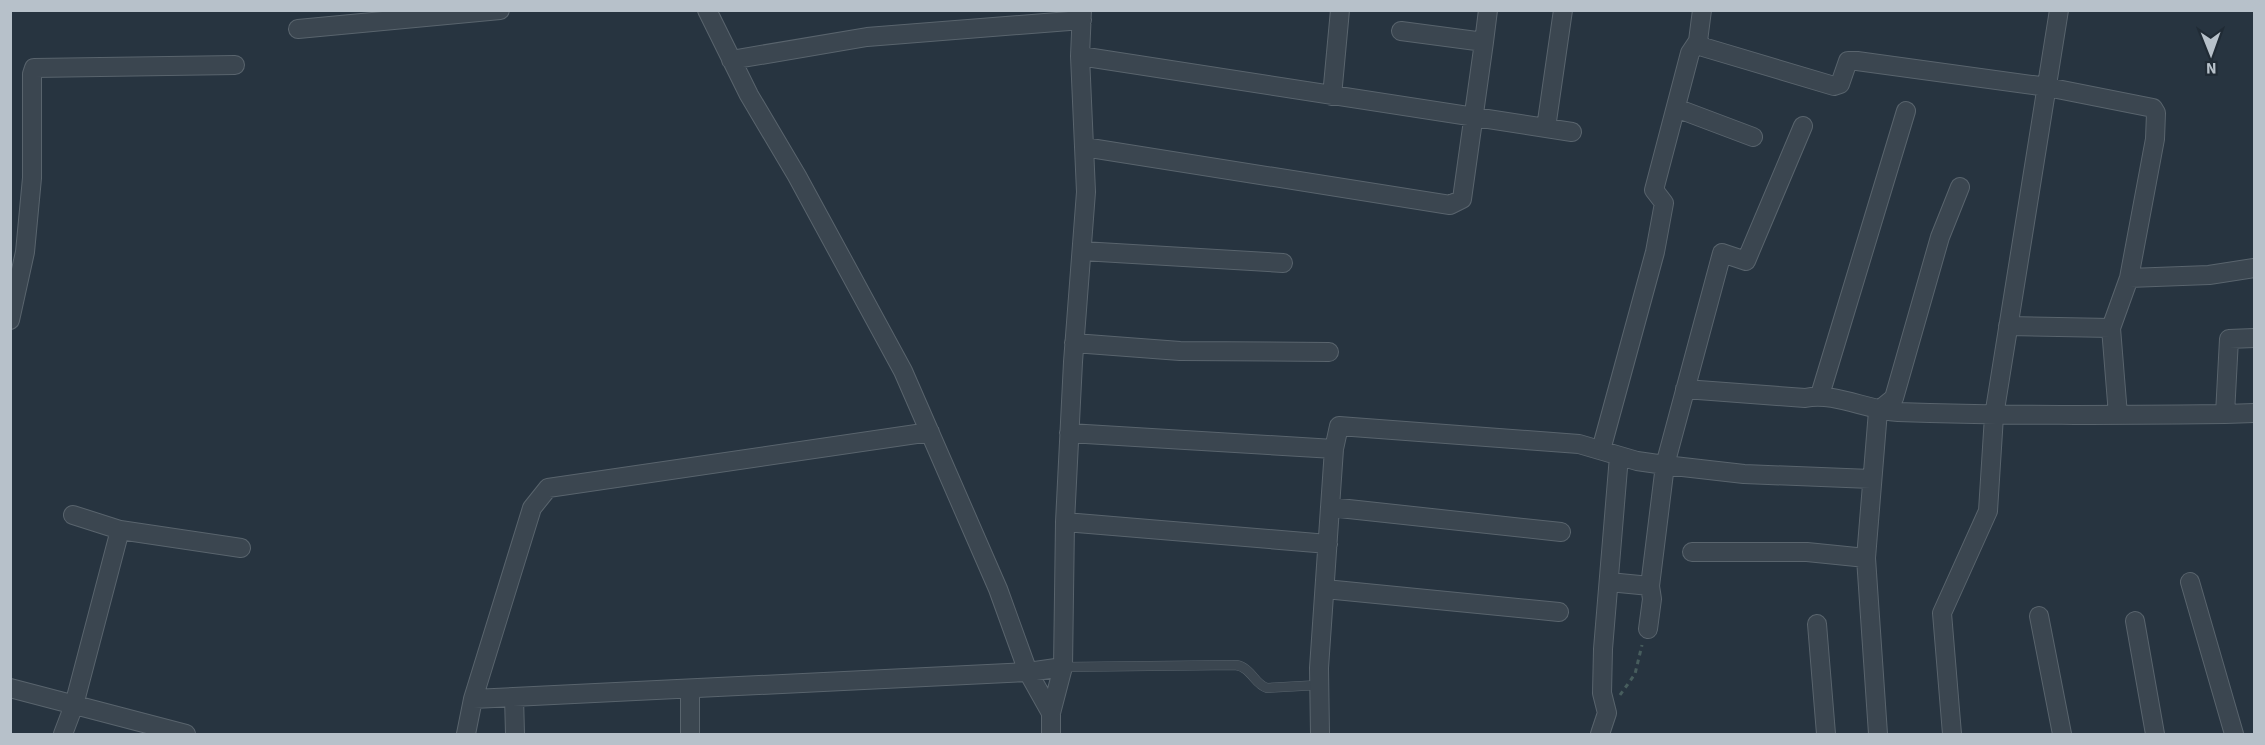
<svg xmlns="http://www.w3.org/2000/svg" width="2265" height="745" viewBox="0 0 2265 745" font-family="'Source Sans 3',sans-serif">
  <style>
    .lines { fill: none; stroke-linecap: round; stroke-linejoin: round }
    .service-casing { stroke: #59646d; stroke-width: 10 }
    .minor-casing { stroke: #59646d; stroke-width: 20 }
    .path { stroke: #475d5d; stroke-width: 3; stroke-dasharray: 4.5 4.5; stroke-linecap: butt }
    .service { stroke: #3b4650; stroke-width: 9 }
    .minor { stroke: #3b4650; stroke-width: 18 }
  </style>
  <rect width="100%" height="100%" fill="#273440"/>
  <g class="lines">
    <g class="service-casing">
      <path id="service" d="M1063,667l173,-2c16,3 18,19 31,23l52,-3"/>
    </g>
    <g class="minor-casing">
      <path id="minor" d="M707,10l42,85 48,81 106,195 95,218 30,83 23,41v21
        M298,29l202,-19
        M1698,41l5,6 131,39 6,-2 8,-23h9l190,26 106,21 3,5 -1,26 -26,139 -18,50 7,87
        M1484,42l4,-32
        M1080,56l492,76
        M731,60l136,-23 215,-17
        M1332,96l8,-86
        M1676,108l77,29
        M1546,128l17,-118
        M1084,147l366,58 12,-6 22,-157 -83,-11
        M1082,251l201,12
        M2129,278l80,-3 45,-7
        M10,320l15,-68 7,-74v-104l2,-6 201,-3
        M2008,326l103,2
        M1074,343l106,8 149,1
        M1685,389l120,9c30,-6 61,12 93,14 109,4 218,3 327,2l4,-75 25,-1
        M1820,395l86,-284
        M2225,414l29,-1
        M1069,433l265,16 -15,219 1,66
        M1334,449l5,-23 240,18 58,17 28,4 57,-212 24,8 57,-135
        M1601,450l54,-198 9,-49 -10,-13 36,-137 8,-12 4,-31
        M1330,507l231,25
        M73,515l47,15
        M1065,522l263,22
        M1692,552h115l59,6
        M1609,582l41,4 15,-121 79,9 127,5
        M2190,582l44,152
        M1325,589l234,23
        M2039,616l23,118
        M2135,621l20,113
        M1817,624l9,110
        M1648,629l4,-30 -2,-13
        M10,688l176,46
        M690,689v45
        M514,697l1,37
        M473,699l555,-27 35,-5 2,-145 8,-160 13,-170 -6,-136 2,-46
        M1051,713l12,-46
        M63,734l11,-29 46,-175 121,18
        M466,734l7,-35 59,-191 16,-20 382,-56
        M1600,734l7,-21 -5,-20 1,-44 16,-193
        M1878,734l-12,-176 12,-147 16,-13 46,-161 20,-50
        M1952,734l-10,-121 46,-102 6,-95 65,-406"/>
    </g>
    <path class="path" d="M1620,695l15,-21 7,-29"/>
    <use href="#service" class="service"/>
    <use href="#minor" class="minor"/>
  </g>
  <rect width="2265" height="745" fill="none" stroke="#b7c1ca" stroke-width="24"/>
  <g transform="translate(2211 54) rotate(179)" stroke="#202b35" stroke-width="4.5" paint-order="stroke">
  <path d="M0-4.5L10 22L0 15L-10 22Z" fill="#b7c1ca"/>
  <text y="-9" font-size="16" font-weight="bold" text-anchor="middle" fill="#b7c1ca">N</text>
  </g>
</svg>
